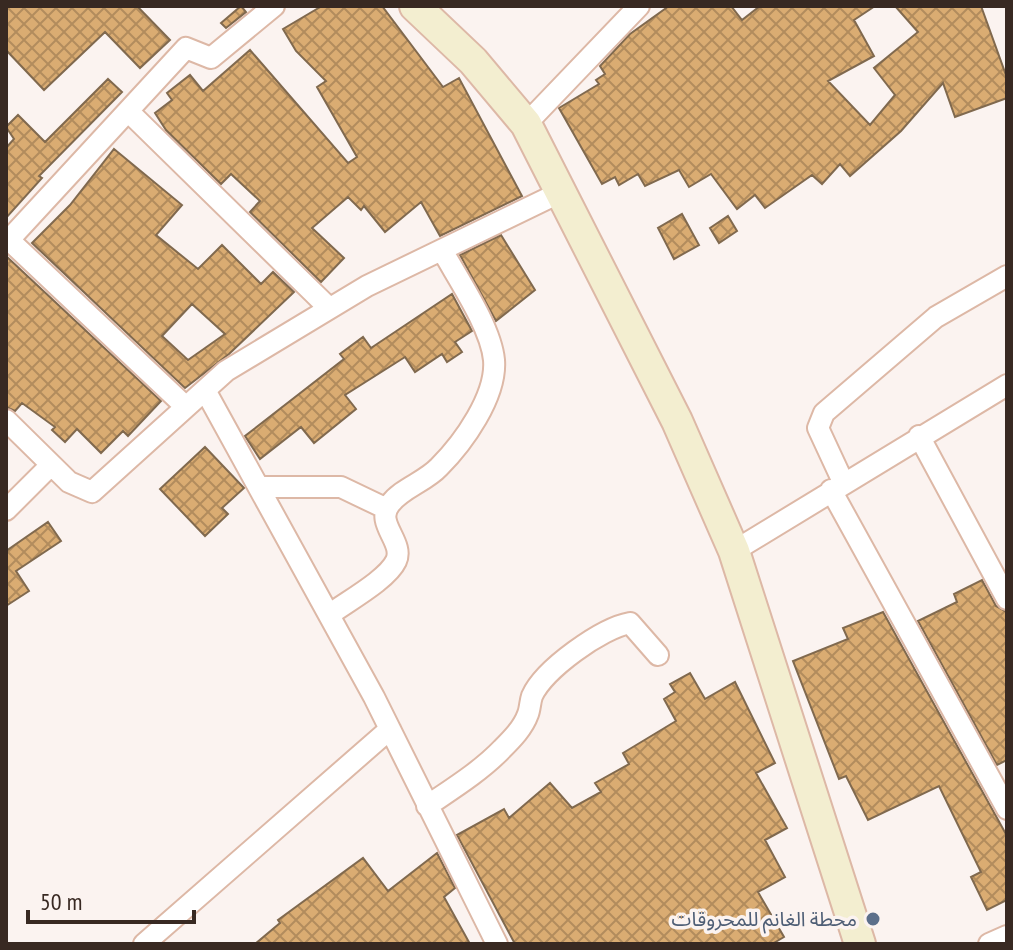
<svg xmlns="http://www.w3.org/2000/svg" width="1013" height="950" viewBox="0 0 1013 950" font-family="'PT Sans Narrow','Noto Sans Arabic',sans-serif">
  <style>
    .building { fill: url(#building-cross-hatch); stroke: #80694e; stroke-width: 2; fill-rule: evenodd }
    .lines { fill: none; stroke-linecap: round; stroke-linejoin: round }
    .street-casing { stroke: #ddb8a6; stroke-width: 24 }
    .secondary-casing { stroke: #ddb8a6; stroke-width: 34 }
    .street { stroke: #fff; stroke-width: 20 }
    .secondary { stroke: #f3eed0; stroke-width: 30 }
    .service-dot { fill: #5c6f8a; stroke: #fbf3f0; stroke-width: 3 }
    .labels { text-anchor: middle; dominant-baseline: central; stroke-width: 7; stroke-linejoin: round; paint-order: stroke }
    .service-label { font-size: 20px; fill: #4e5e75; stroke: #fbf3f0; text-anchor: end }
  </style>
  <defs>
    <pattern id="building-cross-hatch" width="8" height="8" patternUnits="userSpaceOnUse" patternTransform="scale(2)"><rect width="8" height="8" fill="#daac72"/><path d="M0 0l8 8M0 8l8-8" fill="none" stroke="#b28c5d"/></pattern>
  </defs>
  <rect width="100%" height="100%" fill="#fbf3f0"/>
  <path class="building" d="M6,6h131l33,34 -30,28 -35,-36 -61,58 -38,-40z
    M241,6l5,6 -20,16 -5,-5z
    M322,6h60l61,81 16,-9 63,118 -82,40 -19,-34 -36,30 -21,-26 -3,4 -13,-13 -36,31 32,30 -23,24 -71,-70 10,-11 -29,-27 -10,10 -55,-54 -11,-17 17,-13 -5,-7 23,-18 13,16 47,-41 98,113 9,-6 -40,-70 9,-6 -30,-30 -13,-22z
    M669,6h62l11,14 18,-14h115l-21,14 20,36 -46,25 42,44 25,-30 -21,-27 44,-36 -23,-26h86l26,72v20l-52,19 -12,-34 -42,48 -51,45 -10,-12 -18,20 -10,-9 -47,33 -10,-13 -18,14 -26,-35 -22,13 -10,-17 -34,16 -7,-12 -19,11 -4,-8 -13,7 -43,-76 40,-24 -3,-4 9,-6 -5,-8 30,-32z
    M108,79l14,13 -83,84 3,2 -36,40v-70l8,-9 -8,-12 12,-12 27,27z
    M114,149l68,56 -26,30 42,34 24,-24 39,39 12,-12 21,20 -65,62 -44,34 -153,-145 38,-38zM192,304l33,30 -37,26 -26,-24z
    M682,214l17,31 -25,14 -16,-31z
    M728,216l9,15 -18,12 -9,-15z
    M501,235l34,55 -39,31 -36,-66z
    M6,256l155,145 -33,35 -5,-5 -22,22 -24,-24 -12,13 -13,-12 3,-3 -33,-24 -7,8 -9,-4z
    M452,294l20,37 -17,11 7,10 -15,10 -5,-8 -27,18 -10,-15 -60,38 11,14 -42,34 -13,-16 -41,32 -15,-23 99,-77 -4,-5 23,-17 8,11z
    M205,447l39,41 -22,20 6,6 -23,22 -45,-47z
    M48,522l13,19 -45,30 13,20 -23,15v-55z
    M982,580l14,26 11,6v148l-10,5 -79,-144 39,-19 -3,-8z
    M883,612l124,224v64l-20,10 -16,-33 10,-5 -42,-86 -71,34 -22,-44 -7,3 -46,-118 55,-22 -5,-11z
    M690,673l15,26 30,-17 40,81 -19,10 31,55 -22,12 20,37 -27,15 26,45 -12,7h-257l-58,-109 47,-26 5,9 41,-35 22,25 29,-16 -6,-9 34,-19 -6,-11 53,-32 -12,-22 11,-7 -5,-8z
    M437,853l18,35 -11,9 26,47h-215l25,-21 -2,-3 85,-62 25,33z"/>
  <g class="lines">
    <g class="street-casing">
      <path id="street" d="M128,111l201,197
        M526,124l113,-118
        M9,240l177,167
        M6,243l180,-195 25,10 63,-52
        M205,390l169,307 123,247
        M6,420l63,62 23,10 134,-121 141,-85 194,-94
        M919,436l88,163
        M844,484l-26,-56 6,-15 112,-96 71,-41
        M259,487h82l46,22
        M831,490l176,319
        M6,510l45,-45
        M734,551l273,-166
        M329,615c17,-13 58,-35 67,-54 9,-19 -22,-38 -6,-57 12,-16 35,-22 49,-37 24,-24 58,-71 55,-107 -3,-33 -36,-81 -52,-110
        M427,806c25,-17 54,-35 75,-57 10,-10 21,-21 26,-35 2,-5 2,-12 4,-18 12,-27 70,-68 98,-73l28,32
        M144,944l246,-215
        M989,944l18,-8"/>
    </g>
    <g class="secondary-casing">
      <path id="secondary" d="M415,6l58,55 53,63 151,297 57,130 126,393"/>
    </g>
    <use href="#street" class="street"/>
    <use href="#secondary" class="secondary"/>
  </g>
  <circle class="service-dot" cx="873" cy="919" r="8"/>
  <g class="labels">
    <g class="service-label">
      <text x="857" y="919">محطة الغانم للمحروقات</text>
    </g>
  </g>
  <rect width="1013" height="950" fill="none" stroke="#382922" stroke-width="16"/>
  <path d="M28 910v12h166v-12" fill="none" stroke="#382922" stroke-width="4"/>
  <text x="40" y="910" font-size="24" fill="#382922" stroke="#fbf3f0" stroke-width="6" paint-order="stroke">50 m</text>
</svg>
